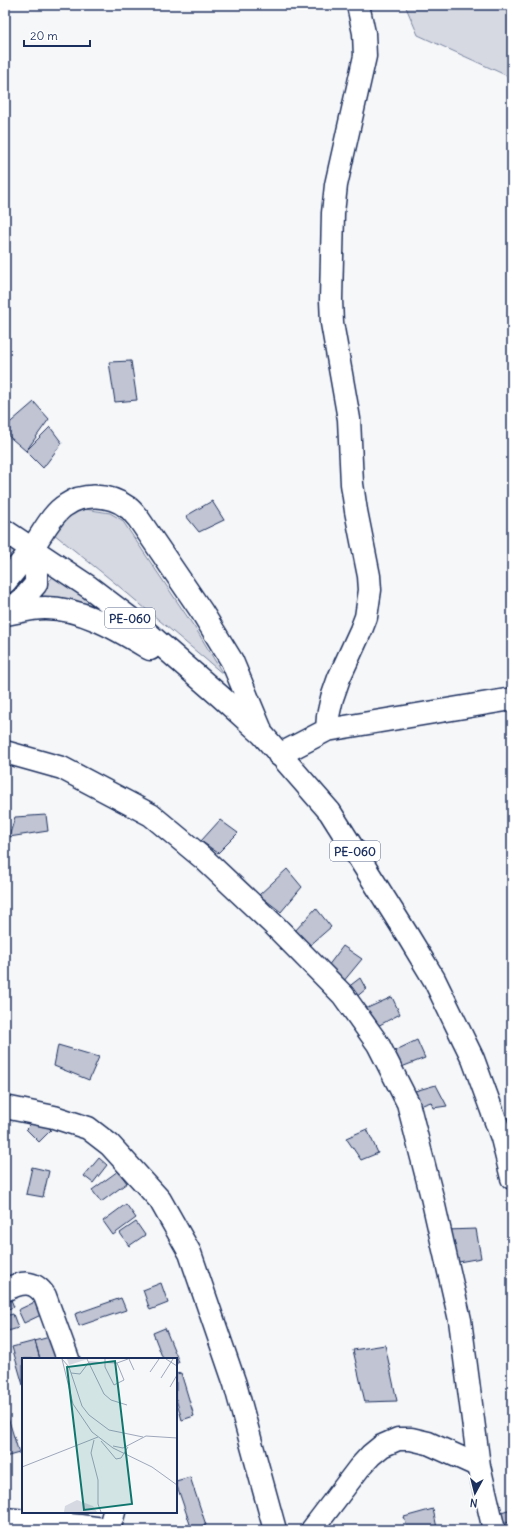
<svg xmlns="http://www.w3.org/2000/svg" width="517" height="1535" viewBox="0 0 517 1535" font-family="Delius,sans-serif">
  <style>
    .green { fill: #d6d9e2; stroke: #7884a0 }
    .building { fill: #c0c4d3; stroke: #1b2f5e }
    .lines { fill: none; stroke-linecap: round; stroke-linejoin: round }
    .minor-casing { stroke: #1b2f5e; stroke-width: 25 }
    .major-casing { stroke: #1b2f5e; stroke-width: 25 }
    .minor { stroke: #fff; stroke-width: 22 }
    .major { stroke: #fff; stroke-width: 22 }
    .labels { text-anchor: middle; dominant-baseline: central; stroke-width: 3.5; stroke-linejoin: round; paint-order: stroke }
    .shield { fill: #fff; stroke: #5f6d8e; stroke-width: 1 }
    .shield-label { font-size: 12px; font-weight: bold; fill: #1b2f5e }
    .inset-road { fill: none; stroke: #9ea7bb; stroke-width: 1 }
    .view { fill: #0f766e; fill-opacity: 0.15; stroke: #0f766e; stroke-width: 2 }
    .inset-edge { fill: none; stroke: #1b2f5e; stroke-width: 2 }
  </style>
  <rect width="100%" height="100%" fill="#f6f7f9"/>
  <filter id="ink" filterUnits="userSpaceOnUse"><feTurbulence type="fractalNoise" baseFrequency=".025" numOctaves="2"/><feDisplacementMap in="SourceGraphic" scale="8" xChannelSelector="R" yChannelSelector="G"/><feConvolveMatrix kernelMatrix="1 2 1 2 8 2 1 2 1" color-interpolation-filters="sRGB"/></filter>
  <g filter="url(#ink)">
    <path class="green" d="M405,5h107v73l-94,-43z
      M85,509l25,4 12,7 77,114 24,40 -108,-91 -61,-49 8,-17z
      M5,540l12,10 -12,21z
      M30,560l-3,26 -22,16v-11z
      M54,576l53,35 -46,-12 -32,3z"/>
    <path class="building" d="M131,361l6,39 -22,2 -6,-40z
      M34,402l15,17 -23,32 -21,-18v-6z
      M50,427l12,16 -19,25 -17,-17z
      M212,501l12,19 -25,12 -13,-16z
      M46,815l2,16 -39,6 6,-20z
      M220,820l18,13 -20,20 -17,-12z
      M287,869l15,18 -21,25 -22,-17z
      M316,908l15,19 -23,20 -14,-15z
      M343,946l19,13 -19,23 -15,-16z
      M360,978l6,11 -11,9 -8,-10z
      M392,997l8,17 -26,14 -11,-18z
      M417,1040l8,18 -26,10 -7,-16z
      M58,1045l41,12 -10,23 -35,-14z
      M436,1085l11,21 -14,2 -2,-6 -14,5 -2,-16z
      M38,1117l13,13 -12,12 -13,-13z
      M367,1129l11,24 -17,7 -15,-22z
      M99,1158l8,7 -14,18 -9,-7z
      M32,1167l17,4 -6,26 -17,-3z
      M118,1171l9,12 -26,19 -9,-12z
      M126,1204l10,14 -23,17 -10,-14z
      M136,1222l9,13 -16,11 -9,-13z
      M476,1229l5,29 -28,5 -7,-33z
      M161,1283l7,20 -18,7 -7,-20z
      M9,1295l5,12 -9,3v-14z
      M121,1298l5,12 -47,16 -4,-12z
      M37,1301l6,13 -19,9 -6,-13z
      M13,1314l5,14 -13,4v-16z
      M165,1328l14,34 -3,2v-5h-13l-10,-26z
      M53,1336l7,23h-20l-5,-18z
      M35,1341l5,18h-17v26l-11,-38z
      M385,1345l12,56 -32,1 -12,-52z
      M181,1373l13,43 -12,4 -6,-21v-25z
      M5,1408l14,45 -14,4z
      M190,1477l16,48 -14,5 -16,-47v-2z
      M433,1509l4,19 -4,2h-25l-4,-13z
      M511,1509l1,12 -9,3 -5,-11z"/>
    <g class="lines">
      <g class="minor-casing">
        <path id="minor" d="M327,730l1,-14 4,-18 7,-20 22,-48 5,-13 4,-27 -1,-14 -13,-65 -4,-27 -3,-65 -17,-96 -1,-23 2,-87 3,-28 29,-129 -1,-23 -6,-28
          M5,752l57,16 89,47 53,44 71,67 68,69 35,49 30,59 24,94 28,123 19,146 15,64
          M279,755l48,-25 185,-31
          M5,1107l49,10 34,11 22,17 50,55 30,53 45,131 40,146
          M5,1290c16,-8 29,-11 40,6l23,63
          M5,1519l75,7 31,4
          M109,1530l5,-18
          M312,1530l47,-62 12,-13 11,-9 16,-7h13l17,4 51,23"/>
      </g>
      <g class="major-casing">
        <path id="major" d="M5,531l84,56 46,35 86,75 41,37 68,78 78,124 26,43 39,80 29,79 10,40
          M5,582c9,-11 19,-22 27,-34 10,-13 20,-35 34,-43 17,-12 44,-11 61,2 4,2 7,7 11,11l64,94 30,49 28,67
          M5,614c13,-2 26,-6 40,-6 38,0 73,22 105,41
          M5,614l18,-15 13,-15v-20l-4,-16"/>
      </g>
      <use href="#minor" class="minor"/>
      <use href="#major" class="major"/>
    </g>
  </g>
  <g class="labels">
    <g class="shield">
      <rect x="105" y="608" width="50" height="20" rx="3"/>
      <rect x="330" y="841" width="50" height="20" rx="3"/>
    </g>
    <g class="shield-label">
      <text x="130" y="618">PE-060</text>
      <text x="355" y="851">PE-060</text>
    </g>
  </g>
  <g transform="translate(22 1358)">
    <rect width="155" height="155" fill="#f6f7f9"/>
    <path d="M45,1h21l-19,6zM55,142l16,6 4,6h-33l1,-6z" fill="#d6d9e2"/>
    <path class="inset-road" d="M40,1l7,8 13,39 7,9 20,15 34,7M40,1l11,45 19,28 21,16 39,19 25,18M65,1l17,35 7,6 16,5M83,1v8l9,18 10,-5 -7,-17M107,1l5,11M144,1l11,7M128,14l9,-13M49,15l9,1 9,-12 28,1 11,-4M139,20l12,-19M148,29l7,-12M72,82l-3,13 7,27v24l3,8M79,83l15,18 5,-1 7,-11M91,88l10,2 23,-12 31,2M0,109l76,-30"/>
    <path class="view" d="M93,3l17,143 -48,6 -17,-143z"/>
    <rect width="155" height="155" class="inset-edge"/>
  </g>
  <rect width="517" height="1535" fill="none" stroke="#fff" stroke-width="20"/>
  <rect x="10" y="10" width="497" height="1515" fill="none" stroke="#1b2f5e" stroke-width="1.5" filter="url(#ink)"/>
  <g transform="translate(475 1493) rotate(187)" stroke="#ffffff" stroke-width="3" paint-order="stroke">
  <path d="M0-3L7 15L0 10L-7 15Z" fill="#1b2f5e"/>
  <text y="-6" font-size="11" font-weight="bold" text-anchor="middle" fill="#1b2f5e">N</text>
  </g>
  <path d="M24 40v6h66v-6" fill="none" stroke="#1b2f5e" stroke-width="2"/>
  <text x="30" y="40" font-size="12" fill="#1b2f5e" stroke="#ffffff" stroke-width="3" paint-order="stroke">20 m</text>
</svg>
